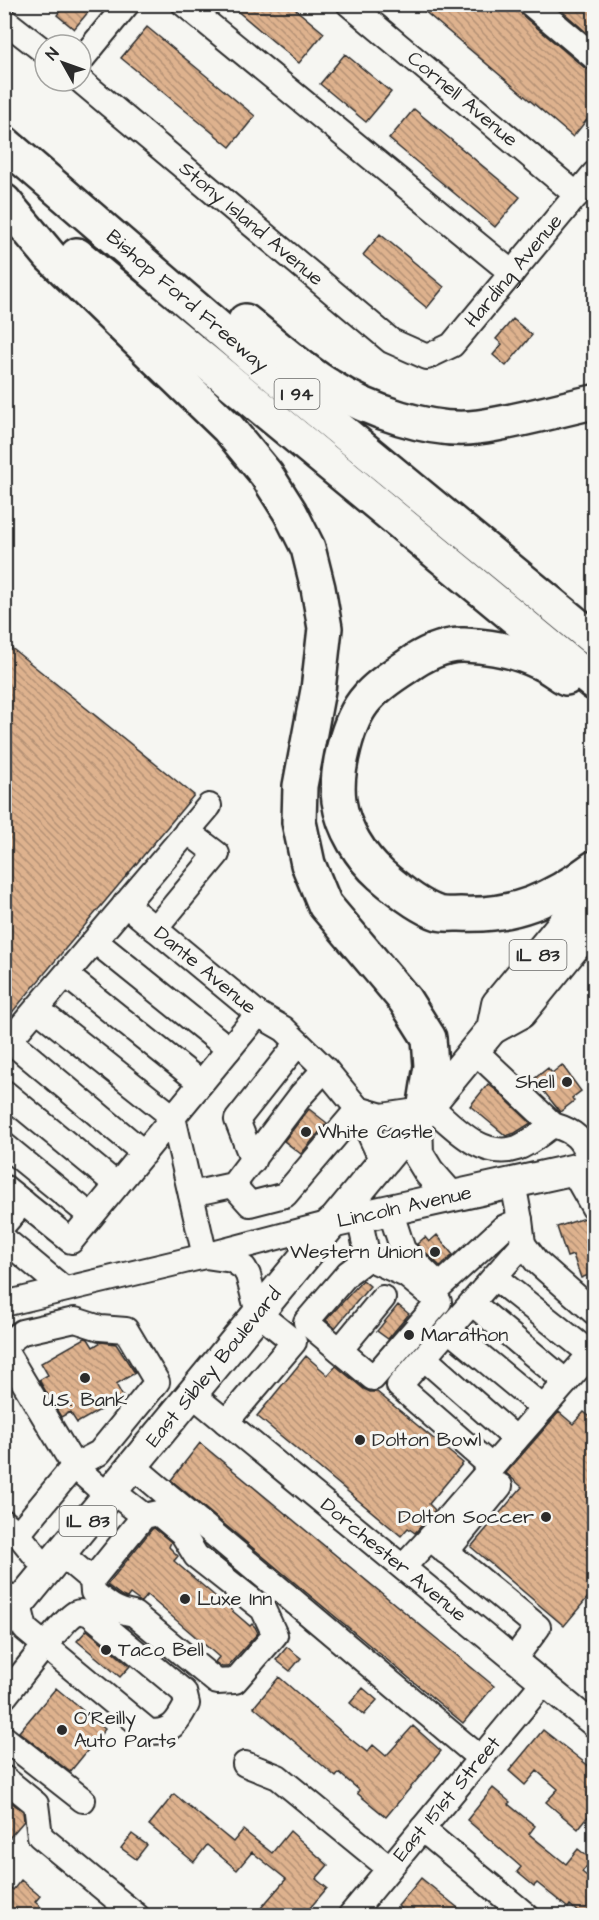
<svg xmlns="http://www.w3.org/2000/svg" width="599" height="1920" viewBox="0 0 599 1920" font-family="'Architects Daughter',sans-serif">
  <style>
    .building { fill: url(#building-back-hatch); stroke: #2b2b2b; stroke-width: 1.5 }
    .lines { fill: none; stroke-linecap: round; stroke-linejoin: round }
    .minor-casing { stroke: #2b2b2b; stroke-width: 28 }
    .major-casing { stroke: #2b2b2b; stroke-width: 34 }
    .highway-casing { stroke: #2b2b2b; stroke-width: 38 }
    .minor { stroke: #f6f6f2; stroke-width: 24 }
    .major { stroke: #f6f6f2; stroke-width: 30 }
    .highway { stroke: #f6f6f2; stroke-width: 33 }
    .poi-dot { fill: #2b2b2b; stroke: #f6f6f2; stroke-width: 2 }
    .labels { text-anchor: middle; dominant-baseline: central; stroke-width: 6; stroke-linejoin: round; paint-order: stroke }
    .shield { fill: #f6f6f2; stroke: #686867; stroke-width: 1.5 }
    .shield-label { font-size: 18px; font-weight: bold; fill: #2b2b2b }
    .street-label { font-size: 20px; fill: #2b2b2b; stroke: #f6f6f2 }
    .poi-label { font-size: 20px; fill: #2b2b2b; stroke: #f6f6f2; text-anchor: start }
  </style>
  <defs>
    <pattern id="building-back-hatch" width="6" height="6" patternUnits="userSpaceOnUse" patternTransform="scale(1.5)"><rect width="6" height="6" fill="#deb28e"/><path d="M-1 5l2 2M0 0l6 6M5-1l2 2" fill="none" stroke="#b49174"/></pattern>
  </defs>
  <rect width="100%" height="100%" fill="#f6f6f2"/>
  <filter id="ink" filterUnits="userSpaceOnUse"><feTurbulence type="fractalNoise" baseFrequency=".0167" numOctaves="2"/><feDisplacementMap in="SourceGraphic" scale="12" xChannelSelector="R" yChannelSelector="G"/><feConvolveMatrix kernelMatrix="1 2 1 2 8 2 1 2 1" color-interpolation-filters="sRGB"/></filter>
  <g filter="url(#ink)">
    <path class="building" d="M65,4h30l-21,25 -17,-14z
      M229,4h60l35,29 -25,30z
      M416,4h101l5,11 63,53 9,3v40l-21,26z
      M554,4h40v35z
      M147,27l108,89 -25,31 -109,-89z
      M345,54l46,38 -25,30 -46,-38z
      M414,109l106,88 -25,30 -106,-88z
      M380,234l64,53 -17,21 -64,-53z
      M513,319l19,16 -26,31 -13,-11 9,-11 -6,-5z
      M4,642l190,153 -190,227z
      M562,1065l19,26 -9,7 2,3 -14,11 -26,-33 14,-11 4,5z
      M488,1084l9,7 34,32 -16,10 -9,3 -36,-30z
      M309,1109l18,14 -26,31 -17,-13z
      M584,1218l5,3 5,15v37l-13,5 -8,-23 -6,2 -10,-30z
      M437,1235l16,20 -13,11 -23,-22 8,-7 4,5z
      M363,1280l7,6 -35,42 -9,-8z
      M398,1305l11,9 -21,25 -11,-8z
      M85,1338l3,1 5,8 8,-5 15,2 19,29 -19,11 7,13 -46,26 -7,-11 -9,5 -22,-37 9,-5 -7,-12z
      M306,1356l22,19 8,-9 28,23 6,3h7l86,71 -34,41 6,6 -20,23 -7,-5 -7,8 -144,-120z
      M559,1412l14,12 11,-12 10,8v170l-30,36 -93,-79 51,-60 -16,-14z
      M200,1443l294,243 -31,37 -292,-243z
      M154,1528l17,14 -2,5 9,9 -4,5 76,65 2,-2 3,3 3,6 -31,34h-5l-7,-5 4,-5 -72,-62 -6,7 -11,-8 -3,4 -5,-2 -15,-11 45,-56z
      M87,1630l43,36 -10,11 -43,-36z
      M287,1647l14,11 -11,13 -14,-11z
      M279,1677l64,56 24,19 6,-7 13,11 27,-30 28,25 -55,66 -29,-24 2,-3 -20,-17 -3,4 -82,-70z
      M56,1688l49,41 -35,43 -51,-40z
      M363,1688l14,12 -13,15 -14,-12z
      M543,1730l51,40v39l-16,20 -32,-27 12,-13 -21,-18 -12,14 -16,-14z
      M493,1788l17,14 -2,2 27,22 -6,8 37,30 12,-15 14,11 -10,12 12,10v34h-12l-12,-11 -2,3 -31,-25 -3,3 -17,-14 4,-5 -54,-47z
      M174,1794l59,48 10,-12 29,23 18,-22 38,34 -12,14 11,9 -24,28h-34l-8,-8 25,-29 -34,-27 -15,18 -30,-25 -13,17 -45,-37z
      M4,1797l19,14 1,10 -20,23z
      M132,1834l15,11 -11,14 -15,-11z
      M421,1878l47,38h-59l-11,-10z
      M21,1880l19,16 -5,6 16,14h-47v-34l9,8z"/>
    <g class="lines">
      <g class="minor-casing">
        <g id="minor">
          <path d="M184,4l328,269"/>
          <path id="s1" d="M349,4l228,191"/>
          <path d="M531,4l63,53"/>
          <path d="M4,20l41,32"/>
          <path d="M81,60l46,-56"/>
          <path id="s2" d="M81,81l310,260 36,16 25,-12 142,-171"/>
          <path id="s3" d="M125,904l133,110 26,15 41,40 33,40 24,52"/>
          <path d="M155,929l62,-75 -30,-23"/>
          <path d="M95,941l134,108"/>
          <path d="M66,975l135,108"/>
          <path d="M37,1009l136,108"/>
          <path d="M10,1041l134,112"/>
          <path d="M4,1047l205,-241"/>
          <path d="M474,1050l79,75c27,8 28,16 41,40"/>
          <path d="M4,1092l113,93"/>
          <path d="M429,1105c24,21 53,55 88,43 12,-4 25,-16 36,-23"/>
          <path d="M358,1109l24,7 42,-6"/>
          <path d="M173,1117l32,139 27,4 12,8 4,7 10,38 36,29 -68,80"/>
          <path d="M4,1145l87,71"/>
          <path d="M253,1161l-16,-41 61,-77"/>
          <path d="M572,1169l22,39"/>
          <path d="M233,1185l17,19 35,-9 73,-86"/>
          <path d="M4,1187l67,54 187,-227"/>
          <path d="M191,1194l42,-9 69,-91 23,-25"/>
          <path d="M390,1210l13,40 37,36 63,-58 17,-8 -7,-37"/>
          <path d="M359,1217l9,41 -20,15 -42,49 67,56 66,-76 -33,-27 -38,-17"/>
          <path d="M4,1224l19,-22"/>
          <path d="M4,1239l60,50"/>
          <path d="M523,1244l13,17 58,51"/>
          <path d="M494,1277l97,77"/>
          <path d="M472,1303l94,79"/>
          <path d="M4,1304l201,-48 126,-33"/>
          <path d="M449,1330l94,78"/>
          <path d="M4,1345l18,-13 53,-12 25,8 26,2 31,52 -58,71 -25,13 -56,68"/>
          <path d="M4,1349l70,117 34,30"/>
          <path d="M340,1350l43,-52"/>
          <path d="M424,1358l92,81"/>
          <path id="s4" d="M192,1394l402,331"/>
          <path d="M133,1466l347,292"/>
          <path d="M492,1467l-93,-81 124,-142 -3,-24"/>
          <path d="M112,1491l32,25"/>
          <path d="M4,1522l14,12 29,36"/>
          <path d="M430,1538l164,-188"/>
          <path d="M446,1552l54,-66"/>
          <path d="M61,1554l31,26 1,12c14,12 22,19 41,22l83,68 18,-1 40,-46 -12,-26 -67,-53 -14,-23 -24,-20 -14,3 -52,64"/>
          <path d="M403,1567l27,-29 108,89 -24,32"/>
          <path d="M4,1593l15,12 6,24 123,102c23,4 30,-10 39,-27l-3,-12 -94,-78c-5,-2 -10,-3 -14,-1 -12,5 -60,70 -72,84"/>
          <path d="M4,1738l79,62"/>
          <path d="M245,1764l33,13 111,91"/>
          <path d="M4,1778l32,26 4,32 97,80"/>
          <path d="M422,1829l105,87"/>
          <path id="s5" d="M350,1916l193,-233"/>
        </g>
      </g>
      <g class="major-casing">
        <g id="major">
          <path d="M492,1029l29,-16 73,-90"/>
          <path d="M417,1119l1,35 11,18 21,24"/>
          <path id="s6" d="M331,1223l263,-58"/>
          <path id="s7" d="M4,1622l488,-593 5,-25 97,-118"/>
        </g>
      </g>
      <g class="highway-casing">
        <g id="highway">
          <path id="s8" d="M4,143l247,213 343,283"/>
          <path d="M4,201l46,55 178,172 38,46 24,38 18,36 10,40 7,40 -7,62 -18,96 -1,36 9,42 17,41 80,95 24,38 2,28 -7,44"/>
          <path d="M77,255l517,428"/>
          <path d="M245,321c28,22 54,47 84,65 37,24 104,48 149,41 39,-5 78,-17 116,-25"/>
          <path d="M566,678c-9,-5 -17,-12 -27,-16 -22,-11 -50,-16 -75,-17 -20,-1 -42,10 -58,22 -14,9 -29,19 -39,31 -20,22 -32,74 -28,103 4,28 22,56 42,74 15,13 38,32 57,38 6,2 15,1 22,1 53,3 93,-15 134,-46"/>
        </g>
      </g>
      <use href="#minor" class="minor"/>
      <use href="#major" class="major"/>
      <use href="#highway" class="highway"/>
    </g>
  </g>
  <g class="poi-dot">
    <circle cx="567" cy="1082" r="6"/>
    <circle cx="306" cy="1132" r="6"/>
    <circle cx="435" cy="1252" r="6"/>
    <circle cx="409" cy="1335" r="6"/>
    <circle cx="85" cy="1378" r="6"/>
    <circle cx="360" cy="1440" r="6"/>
    <circle cx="546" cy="1517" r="6"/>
    <circle cx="185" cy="1599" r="6"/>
    <circle cx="106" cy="1650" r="6"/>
    <circle cx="62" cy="1730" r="6"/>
  </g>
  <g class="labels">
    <g class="shield">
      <rect x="274.5" y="379" width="45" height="30" rx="4.5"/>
      <rect x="509.5" y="940" width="57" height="30" rx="4.5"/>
      <rect x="59.5" y="1506" width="57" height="30" rx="4.5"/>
    </g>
    <g class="shield-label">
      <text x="297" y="394">I 94</text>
      <text x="538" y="955">IL 83</text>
      <text x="88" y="1521">IL 83</text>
    </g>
    <g class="street-label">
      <text stroke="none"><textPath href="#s1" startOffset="148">Cornell Avenue</textPath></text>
      <text stroke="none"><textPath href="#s2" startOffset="222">Stony Island Avenue</textPath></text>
      <text stroke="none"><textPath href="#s2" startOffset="568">Harding Avenue</textPath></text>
      <text stroke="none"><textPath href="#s8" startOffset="242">Bishop Ford Freeway</textPath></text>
      <text stroke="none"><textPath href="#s3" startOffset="104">Dante Avenue</textPath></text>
      <text stroke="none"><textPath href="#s6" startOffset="75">Lincoln Avenue</textPath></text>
      <text stroke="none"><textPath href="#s7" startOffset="330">East Sibley Boulevard</textPath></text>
      <text stroke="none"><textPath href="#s4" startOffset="261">Dorchester Avenue</textPath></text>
      <text stroke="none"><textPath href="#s5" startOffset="152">East 151st Street</textPath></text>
    </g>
    <g class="poi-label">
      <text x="555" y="1082" text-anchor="end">Shell</text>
      <text x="318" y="1132">White Castle</text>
      <text x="423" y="1252" text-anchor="end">Western Union</text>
      <text x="421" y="1335">Marathon</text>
      <text x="85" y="1400" text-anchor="middle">U.S. Bank</text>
      <text x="372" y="1440">Dolton Bowl</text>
      <text x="534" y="1517" text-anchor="end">Dolton Soccer</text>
      <text x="197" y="1599">Luxe Inn</text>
      <text x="118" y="1650">Taco Bell</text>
      <text x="74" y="1718">O'Reilly<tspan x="74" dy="23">Auto Parts</tspan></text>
    </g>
  </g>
  <rect width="599" height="1920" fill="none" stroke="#f6f6f2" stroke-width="24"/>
  <rect x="12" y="12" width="575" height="1896" fill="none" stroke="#2b2b2b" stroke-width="2" filter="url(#ink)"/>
  <g transform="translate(63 63) rotate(310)"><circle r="28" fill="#f6f6f2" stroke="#a5a5a2" stroke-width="1.5"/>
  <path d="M0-4.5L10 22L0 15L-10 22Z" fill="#2b2b2b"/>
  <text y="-9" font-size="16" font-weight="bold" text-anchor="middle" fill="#2b2b2b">N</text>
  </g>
</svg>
